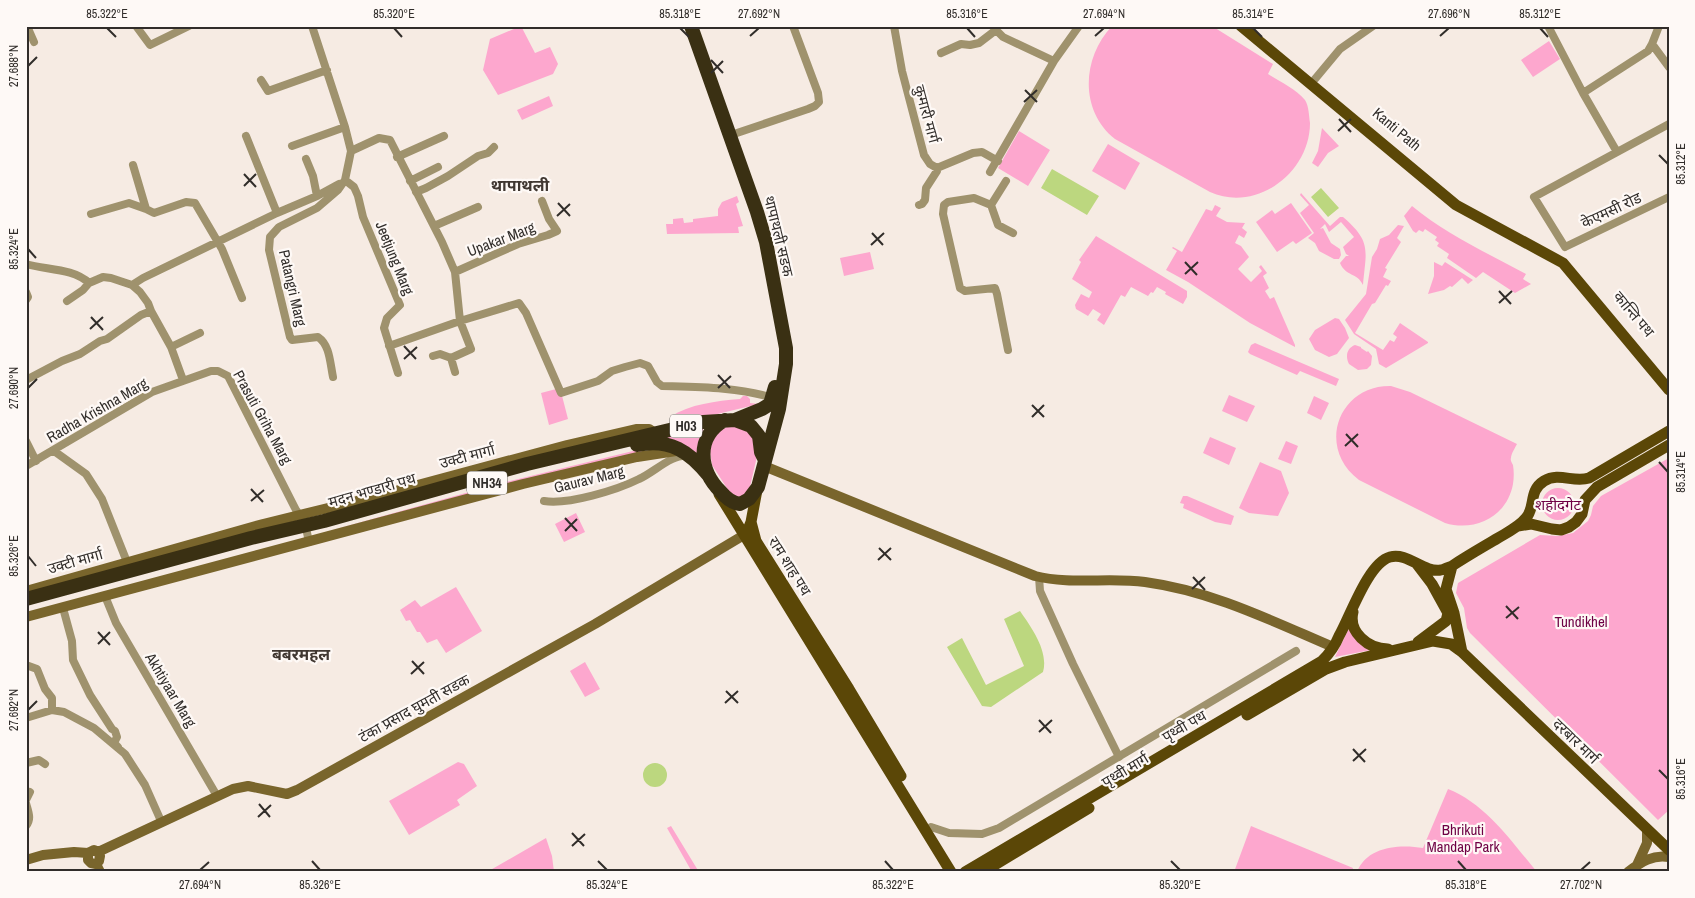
<svg xmlns="http://www.w3.org/2000/svg" width="1695" height="898" viewBox="0 0 1695 898" font-family="'Archivo Narrow','Noto Sans Devanagari',sans-serif">
  <style>
    .green { fill: #fda7ce }
    .water { fill: #bcd77f }
    .lines { fill: none; stroke-linecap: round; stroke-linejoin: round }
    .street { stroke: #9f926d; stroke-width: 8 }
    .secondary { stroke: #79652c; stroke-width: 10 }
    .primary { stroke: #5b4707; stroke-width: 11 }
    .highway { stroke: #3a3013; stroke-width: 14 }
    .ticks { fill: none; stroke: #312d2a; stroke-width: 2 }
    .labels { text-anchor: middle; dominant-baseline: central; stroke-width: 4.5; stroke-linejoin: round; paint-order: stroke }
    .shield { fill: #fef9f6; stroke: #6e6a67; stroke-width: 1 }
    .shield-label { font-size: 14px; font-weight: bold; fill: #312d2a }
    .street-label { font-size: 15px; fill: #312d2a; stroke: #fef9f6 }
    .park-label { font-size: 15px; fill: #6e0044; stroke: #fef9f6 }
    .neighbourhood-label { font-size: 16px; font-weight: bold; fill: #403731; stroke: #fef9f6 }
    .neatline { fill: none; stroke: #312d2a; stroke-width: 2 }
    .ticks-label { font-size: 12px; text-anchor: middle; fill: #312d2a }
  </style>
  <rect width="100%" height="100%" fill="#f6ebe3"/>
  <path class="green" d="M521,26l14,27 15,-6 8,17 -5,10 -55,21 -15,-25 7,-31z
    M1112,26h100l61,38 -5,10c12,8 28,15 37,26 4,6 4,17 5,23 0,50 -54,90 -100,69l-95,-53c-36,-29 -33,-81 -3,-113z
    M1549,41l11,18 -27,18 -12,-17z
    M549,96l4,10 -31,14 -5,-10z
    M1322,128l17,18 -11,7 -10,14 -6,-4 6,-12z
    M1019,131l31,19 -22,36 -30,-18z
    M1108,144l32,19 -15,27 -33,-19z
    M1301,193l29,33 10,-9h3c29,25 23,33 20,68 -6,-13 -17,-8 -23,-22l6,-7h3l-3,-2 -3,-7 11,-10 -13,-15 -12,10 -4,-8 -5,5 3,-1 8,15 9,6 1,6 -2,4h-5l-15,-8 -4,-8 -7,-5 6,-5 -14,-20 9,-8 -9,-10z
    M737,196l2,6 -3,2 7,22 -5,1 1,6 -72,1 -1,-10h7v-5l10,-1 1,5 9,-1v-3l25,-3v-7l4,-7z
    M1291,203l21,30 -16,11 -3,-3 -16,11 -21,-30 16,-12 3,4z
    M1215,205l6,3 -5,8 11,6 18,1 -3,5 5,4 -3,6 -5,-3 -4,8 6,3 8,11 -11,12 13,13 11,-11 -3,-4 2,-2 6,8 -4,3 6,12 -4,3 5,8 4,-2 21,48v2l-45,-24 -62,-41 -22,-12 11,-19 -5,-3 1,-1 9,5 24,-43 6,2z
    M1412,206c34,28 75,47 114,68l-3,5 8,5 -16,9 -32,-21 -7,6 -29,-20 2,-4 -12,-8 2,-3 -4,-3 2,-3 -12,-8 -2,3 -4,-2 -3,3 -3,-2 -9,-15z
    M1398,225l6,1 -7,12 4,4 -16,26 2,1 -4,8 8,4 -3,5 -2,-1 -11,18 -3,1 -17,29 28,17 7,-10 4,2 3,-5 -4,-3 7,-11 28,19v1l-42,25 -7,-4 -3,-15 -22,-15 -9,-14 21,-26 6,-37 5,-8 3,-10 9,-4z
    M1096,236l91,55v6l-4,7 -18,-10 1,-2 -9,-5 -4,6 -2,-1 -3,4 -17,-9 -6,10 -4,-2 -17,30 -7,-5 4,-6 -8,-5 -5,7 -12,-7 -1,-4 6,-11 8,4 3,-6 -20,-13 9,-17 -2,-2z
    M870,252l4,17 -30,7 -4,-18z
    M1434,262l8,4 3,-4 28,18 -5,4 -6,-6 -10,9 -2,-1 -6,4 -16,4 6,-18z
    M1335,318l4,1 6,9 4,10 -12,16 -8,3 -14,-7 -6,-11 6,-9z
    M1255,343l84,36 -3,7 -36,-15 -3,4 -47,-21 -2,-2 3,-7z
    M1355,345l6,2v1l6,4 1,-1 4,5 -1,9 -4,4 -9,1 -9,-6c-4,-8 -2,-16 6,-19z
    M1391,386l19,6 107,52c-2,4 -6,10 -6,14 -1,2 1,5 2,7 1,6 1,13 0,19 -6,33 -38,48 -68,39l-86,-43c-43,-32 -21,-95 32,-94z
    M560,388l8,31 -19,6 -8,-32z
    M1229,395l26,11 -8,16 -25,-11z
    M743,396h4l3,3v4l9,1 -79,19h-8l-2,-2v-4c20,-13 46,-16 70,-18z
    M1314,396l15,7 -8,17 -14,-7z
    M731,425l19,5 8,22 -9,39 -13,9 -4,-4 -20,-31 -3,-21 12,-14z
    M705,426c-6,10 -7,20 -6,31l-39,-21z
    M1210,437l26,11 -7,17 -26,-12z
    M1286,441l12,5 -7,18 -13,-5z
    M633,451h11l-145,35 -170,45 169,-47z
    M1669,458v352l-11,10 -188,-187 -3,-5 -3,-20 -8,-15 2,-10 82,-48 18,1 15,-3 15,-12 3,-6 2,-9 8,-10z
    M1260,462l21,9 8,22 -11,23 -29,-3 -10,-5z
    M1542 504a16 16 0 1 1 32 0a16 16 0 1 1-32 0Z
    M1183,496h4l47,20 -3,9 -16,-3 -32,-14 1,-4 -4,-1z
    M576,513l9,19 -21,10 -9,-18z
    M456,587l26,44 -36,22 -9,-14 -10,4 -7,-11h-3l-7,-12 -4,1 -6,-11 15,-10 6,7z
    M1350,626l21,24 -36,7z
    M585,662l15,27 -15,8 -15,-26z
    M458,762l6,2 13,22 -20,14 3,5 -51,30 -20,-34z
    M1448,789c38,15 63,52 89,83h-180c10,-26 43,-28 66,-24z
    M671,826l28,46h-7l-25,-44z
    M1251,826l102,42 -1,4h-118z
    M546,838l6,18 2,16h-67z"/>
  <path class="water" d="M1052,169l47,27 -12,19 -46,-27z
    M1321,188l18,20 -11,9 -17,-20z
    M1020,611c11,16 29,40 23,61l-52,35 -9,-1 -35,-59 15,-9 24,47 38,-19 -20,-47z
    M643 775a12 12 0 1 1 24 0a12 12 0 1 1-24 0Z"/>
  <g class="lines">
    <path class="street" d="M27,26l7,16
      M136,26l14,19 39,-19
      M312,26l33,101 6,24 -2,10 -4,19 -7,10 -21,18 -38,19 -9,10 -1,13 21,87 2,3 26,-3c12,8 12,26 15,40
      M894,26l8,45 22,84 6,9 7,4 36,-15 9,-1 16,9
      M992,26l11,11 51,24
      M1548,26l35,67 65,-42 4,-7
      M1659,26l-7,18 17,23
      M941,53l20,-9 9,1 9,-2 17,-13
      M1315,79l25,-30 33,-23
      M261,80l7,11 59,-21
      M1583,93l34,59
      M731,135l77,-26 7,-3 4,-4 -1,-9 -25,-67
      M246,136l31,77
      M292,146l53,-19
      M351,151l28,-13 11,2 52,102 13,30 5,49 11,28 -20,9 -11,-4 -7,2
      M397,157l47,-21
      M306,159l7,17 4,20
      M133,165l13,44 8,4 32,-11 9,1 27,46 20,49
      M990,172l64,-111 25,-35
      M345,180l9,7 4,9 5,21 37,88 -13,13 -3,10 14,45
      M410,181l28,-14
      M1006,181l-15,24 -17,-7 -26,4 -4,3 -1,9 17,74 5,3 30,-3 2,6 11,56
      M416,192l10,-4 22,-12 30,-20 10,-3 6,-6
      M919,205l3,-1 3,-4 1,-12 11,-17v-3
      M991,205l7,20 15,8
      M91,214l38,-11 17,6
      M434,226l44,-19
      M1565,247l-31,-50 135,-73
      M1565,247l104,-50
      M26,264c20,6 47,4 63,19l14,-6 8,1 21,7 8,7 8,11 3,8 20,36 12,33
      M455,272l63,-28 30,-9 9,-4 -8,-12 -7,-18
      M132,285l11,-7 134,-65 40,-17 22,-12
      M26,292l2,5 -2,3
      M67,301l16,-11 6,-7
      M389,346l71,-25 59,-18 7,10 35,80 37,-12 14,-10 13,-4 15,-4 8,3 9,16 5,4c35,1 77,1 111,12
      M171,347l29,-14
      M451,358l4,14
      M26,380l36,-19 18,-7 20,-13 7,-2 34,-24 10,-4
      M26,441l10,20
      M54,451l32,23 16,25 25,63
      M26,466l126,-74 59,-21h7l10,5 68,134c8,10 11,20 13,32
      M544,501c24,4 73,-11 95,-22 14,-6 34,-26 49,-23
      M1039,577l1,14 33,73 46,93
      M105,596l11,27 101,173
      M63,608l9,33 1,19 17,35 22,34 3,2 2,6 -3,6 4,4
      M26,665l11,4 8,20 7,9v12
      M26,718l26,-8 12,2 30,16 31,26 20,31 16,36
      M26,763l13,-3 6,4
      M26,800l4,-8
      M26,803c2,8 6,16 0,23
      M931,827l18,6 33,1 17,-6 297,-177"/>
    <path class="secondary" d="M764,466l271,110c36,9 74,1 110,6 67,9 127,39 188,65
      M26,591l237,-67 110,-27 194,-52 69,-16h13l6,4
      M26,617l497,-133 114,-27 39,-6
      M98,852l135,-63 15,-3 39,8 10,-4 298,-166 149,-89
      M88,853v7l3,3 5,1 4,8
      M26,860l17,-5 31,-3 14,1 6,-3 4,2 2,4 -1,5 -3,3
      M1637,865l10,-22v-13
      M1628,872c13,-10 25,-18 41,-15"/>
    <path class="primary" d="M1241,26l215,179 107,58 106,127
      M719,494l232,378
      M751,522l5,19 93,148 52,87
      M1518,526l13,-2 21,5 9,1 8,-3 7,-5 6,-8 3,-14 12,-13 72,-42
      M749,527l2,-5 6,-32
      M1416,563l16,21 16,29 -2,8 -28,21
      M1452,566l-6,23 8,24 8,39
      M1353,612c-5,20 15,37 35,37
      M1247,715l79,-46 19,-7 88,-21 18,3 11,8 207,198
      M965,872l357,-211c7,-7 13,-15 17,-25 11,-19 29,-73 51,-79 18,-5 33,16 51,13 3,0 7,-3 11,-4 15,-10 31,-19 46,-28 10,-6 21,-11 28,-20 10,-11 2,-27 18,-37 15,-9 30,2 45,-3l80,-47
      M983,872l106,-64"/>
    <path class="highway" d="M691,26l66,186 9,30 20,106v16l-7,45 -21,78 -9,12 -9,5c-8,-1 -14,-6 -19,-12 -22,-22 -26,-55 4,-72
      M735,420l27,-11 8,-5 5,-17
      M637,445c33,-7 53,7 72,31
      M26,599l225,-61 73,-17 203,-57 176,-42 32,-2 16,6 8,10 2,16 4,8"/>
  </g>
  <path class="ticks" d="M107,28l9,9M394,28l8,9M680,28l9,9M967,28l8,9M1253,28l9,9M1540,28l8,9M750,36l9,-8M1095,36l9,-8M1440,36l9,-8M711,60l12,13M28,66l9,-9M711,73l12,-12M1025,90l12,12M1024,102l13,-12M1339,119l12,13M1338,131l13,-12M1659,155l9,9M244,174l12,13M244,186l12,-12M558,203l12,13M557,216l13,-12M872,233l11,12M871,245l13,-12M28,249l8,9M1185,262l12,13M1185,274l13,-12M1499,291l12,13M1499,303l13,-12M91,317l12,13M90,329l13,-12M404,346l12,13M404,359l13,-12M718,375l12,13M28,388l9,-9M718,388l13,-12M1032,405l12,12M1032,417l12,-12M1346,434l12,13M1345,446l13,-12M1659,462l9,10M251,489l12,13M251,501l13,-11M565,518l12,13M565,531l12,-12M879,548l12,12M28,556l8,10M878,560l13,-12M1193,577l12,13M1192,589l13,-12M1506,606l12,13M1506,618l13,-11M98,632l12,13M98,644l12,-12M412,661l12,13M411,674l13,-12M726,691l12,12M725,703l13,-12M28,710l9,-9M1039,720l12,13M1039,732l13,-12M1353,749l12,13M1353,761l13,-12M1659,770l9,9M259,804l11,13M258,817l13,-12M572,833l12,13M572,846l13,-12M312,861l8,9M598,861l9,9M885,861l8,9M1171,861l9,9M1458,861l8,9M200,870l9,-8M1581,870l9,-8"/>
  <g class="labels">
    <g class="shield">
      <rect x="670" y="414.5" width="32" height="23" rx="4"/>
      <rect x="467" y="471.5" width="40" height="23" rx="4"/>
    </g>
    <g class="shield-label">
      <text x="686" y="426">H03</text>
      <text x="487" y="483">NH34</text>
    </g>
    <g class="street-label">
      <text transform="translate(927 114) rotate(75)">कुमारी मार्ग</text>
      <text transform="translate(1397 129) rotate(40)">Kanti Path</text>
      <text transform="translate(1611 210) rotate(-25)">केएमसी रोड</text>
      <text transform="translate(779 236) rotate(76)">थापाथली सडक</text>
      <text transform="translate(501 239) rotate(-21)">Upakar Marg</text>
      <text transform="translate(395 258) rotate(68)">Jeetjung Marg</text>
      <text transform="translate(293 288) rotate(77)">Patangri Marg</text>
      <text transform="translate(1634 314) rotate(50)">कान्ति पथ</text>
      <text transform="translate(97 410) rotate(-30)">Radha Krishna Marg</text>
      <text transform="translate(263 417) rotate(61)">Prasuti Griha Marg</text>
      <text transform="translate(467 456) rotate(-15)">उक्टी मार्गा</text>
      <text transform="translate(589 479) rotate(-14)">Gaurav Marg</text>
      <text transform="translate(372 490) rotate(-16)">मदन भण्डारी पथ</text>
      <text transform="translate(75 561) rotate(-16)">उक्टी मार्गा</text>
      <text transform="translate(790 566) rotate(58)">राम शाह पथ</text>
      <text transform="translate(171 690) rotate(59)">Akhtiyaar Marg</text>
      <text transform="translate(414 708) rotate(-29)">टंका प्रसाद घुमती सडक</text>
      <text transform="translate(1184 726) rotate(-30)">पृथ्वी पथ</text>
      <text transform="translate(1576 741) rotate(44)">दरबार मार्ग</text>
      <text transform="translate(1125 770) rotate(-31)">पृथ्वी मार्ग</text>
    </g>
    <g class="park-label">
      <text x="1558" y="504">शहीदगेट</text>
      <text x="1581" y="621">Tundikhel</text>
      <text x="1463" y="829">Bhrikuti<tspan x="1463" dy="17">Mandap Park</tspan></text>
    </g>
    <g class="neighbourhood-label">
      <text x="520" y="185">थापाथली</text>
      <text x="301" y="654">बबरमहल</text>
    </g>
  </g>
  <rect width="1695" height="898" fill="none" stroke="#fef9f6" stroke-width="55"/>
  <rect x="28" y="28" width="1640" height="842" class="neatline"/>
  <g class="ticks-label">
    <text x="107" y="18">85.322°E</text>
    <text x="394" y="18">85.320°E</text>
    <text x="680" y="18">85.318°E</text>
    <text x="759" y="18">27.692°N</text>
    <text x="967" y="18">85.316°E</text>
    <text x="1104" y="18">27.694°N</text>
    <text x="1253" y="18">85.314°E</text>
    <text x="1449" y="18">27.696°N</text>
    <text x="1540" y="18">85.312°E</text>
    <text transform="translate(14 66) rotate(-90)" y="4">27.688°N</text>
    <text transform="translate(1681 164) rotate(-90)" y="4">85.312°E</text>
    <text transform="translate(14 249) rotate(-90)" y="4">85.324°E</text>
    <text transform="translate(14 388) rotate(-90)" y="4">27.690°N</text>
    <text transform="translate(1681 472) rotate(-90)" y="4">85.314°E</text>
    <text transform="translate(14 556) rotate(-90)" y="4">85.326°E</text>
    <text transform="translate(14 710) rotate(-90)" y="4">27.692°N</text>
    <text transform="translate(1681 779) rotate(-90)" y="4">85.316°E</text>
    <text x="200" y="889">27.694°N</text>
    <text x="320" y="889">85.326°E</text>
    <text x="607" y="889">85.324°E</text>
    <text x="893" y="889">85.322°E</text>
    <text x="1180" y="889">85.320°E</text>
    <text x="1466" y="889">85.318°E</text>
    <text x="1581" y="889">27.702°N</text>
  </g>
</svg>
